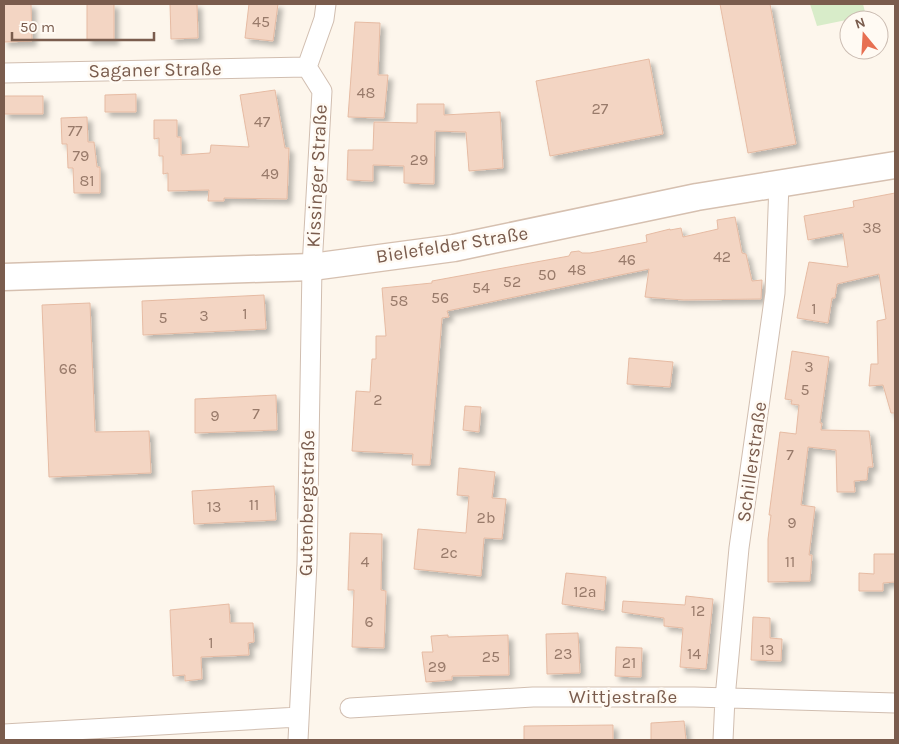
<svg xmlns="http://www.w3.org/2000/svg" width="899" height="744" viewBox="0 0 899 744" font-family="Karla,sans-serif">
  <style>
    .green { fill: #d8ecc9 }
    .building { fill: #f3d5c3; stroke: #e6bba3; filter: url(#shadow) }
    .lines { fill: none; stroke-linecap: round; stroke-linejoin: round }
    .minor-casing { stroke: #d1beb0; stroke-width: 21 }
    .secondary-casing { stroke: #d6c0b0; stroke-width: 29 }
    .minor { stroke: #fff; stroke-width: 19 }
    .secondary { stroke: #fff; stroke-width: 26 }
    .labels { text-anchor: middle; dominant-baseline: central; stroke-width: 5; stroke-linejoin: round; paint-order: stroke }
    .number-label { font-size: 16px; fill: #987a6a }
    .street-label { font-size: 19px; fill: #7a5c4d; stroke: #fffaf3 }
  </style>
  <defs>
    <filter id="shadow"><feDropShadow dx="4.5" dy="4.5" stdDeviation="2.5" flood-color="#0004"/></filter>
  </defs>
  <rect width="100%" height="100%" fill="#fdf6ec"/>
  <path class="green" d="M810,4h53l3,12 -49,10z"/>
  <path class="building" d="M4,4h27l1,37 -28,1z
    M87,4h27v36h-27z
    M170,4h27l1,34 -27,1z
    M249,4h29l-5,37 -28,-3z
    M720,4h50l26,140 -48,9z
    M355,22l25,1 -2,52h10l-4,43 -36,-1z
    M649,59l14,75 -113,22 -14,-75z
    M275,90l10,58h4l-2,51 -63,-1v3h-16l1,-11 -41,1v-18l-5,1v-18h-4v-18l-5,1v-19h23v17h4v18l29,-2 1,-8 38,2 -9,-52z
    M136,94v18h-31v-17z
    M4,96h39v18h-39z
    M417,104h27v11l56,-3 3,56 -34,3 -3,-39 -31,-1 -1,53 -30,-1v-17l-31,-1v16l-26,-1 1,-30h25l1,-28 43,1z
    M87,117l1,25h6l3,25h3v26h-26l-1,-25h-5l-1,-24h-5l-1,-26z
    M895,193v220h-4l-8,-28 -14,1 2,-22h7l-1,-43 9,-2 -7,-45 -42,10 -2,14h-3l-4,25 -31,-5 12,-56 39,5 -5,-34 -35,7 -4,-24 50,-9 -1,-6z
    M735,217l7,36 4,1 6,27 10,-1 -1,19 -77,1 -39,-3 4,-28 -202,42 2,6 -7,1 -12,147h-18l1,-11 -61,-3 4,-60 14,1 2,-33h4v-23h10l-4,-48 50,-5v-2l137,-25 2,-4 8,-1 3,2h8l57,-11 -1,-7 24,-6v1l11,-2 2,9 35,-8 -1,-9z
    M264,295l2,34 -123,6 -1,-34z
    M90,303l5,129 54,-1 2,42 -102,4 -7,-172z
    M792,351l37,6 -9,66h2l-1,7 48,1 4,36h-5l-1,13 -13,1 1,11h-18l-1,-42 -28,-3 -7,58 14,2 -6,48h3l-2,26 -42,1v-43l3,-24h-2l11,-83 16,2 3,-29 -8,-1 1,-4 -7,-1z
    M629,358l44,4 -3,25 -43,-3z
    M276,395l1,35 -82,3v-34z
    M465,406l16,1 -2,25 -16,-2z
    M459,468l36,4 -3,26 14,1 -4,40 -18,-1 -3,38 -67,-7 4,-40 48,4 3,-37 -12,-1z
    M274,486l2,34 -82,4 -2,-33z
    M350,533l32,1 -1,56 5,1 -2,57 -32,-1 2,-57h-6z
    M874,554h21v28l-12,1v8h-24v-18l15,1z
    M566,573l40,4 -2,33 -42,-6z
    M686,596l27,3 -7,70 -26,-2 3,-39 -19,-2v-8l-42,-6 1,-11 62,4z
    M229,604l1,19h23l1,19 -6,1 1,12 -48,2 1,22 -17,2v-6l-12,1 -3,-66z
    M753,617l17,1v20l12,1 -1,22 -30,-1z
    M578,633l2,40 -33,1 -1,-40z
    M448,635v2l60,-2 1,40 -57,1v4l-26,2 -4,-30h11l-2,-16z
    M616,647l26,1 -1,29 -26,-1z
    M684,721l2,19h-35v-17z
    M613,725v15h-89v-14z"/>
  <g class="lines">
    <g class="minor-casing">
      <path id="minor" d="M4,73l303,-6
        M350,708l183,-11h161l201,6
        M4,734l295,-17
        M298,740l9,-176 5,-297 10,-176 -15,-24 17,-48 2,-15
        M723,740l2,-42 14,-150 36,-255 4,-110"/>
    </g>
    <g class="secondary-casing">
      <path id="secondary" d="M4,277l308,-10 142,-19 243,-51 198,-32"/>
    </g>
    <use href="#minor" class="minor"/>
    <use href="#secondary" class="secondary"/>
  </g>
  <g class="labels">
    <g class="number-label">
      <text x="261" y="21">45</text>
      <text x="366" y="92">48</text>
      <text x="600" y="108">27</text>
      <text x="262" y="121">47</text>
      <text x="75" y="130">77</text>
      <text x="81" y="155">79</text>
      <text x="419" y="159">29</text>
      <text x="270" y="173">49</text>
      <text x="87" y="180">81</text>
      <text x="872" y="227">38</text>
      <text x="722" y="256">42</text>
      <text x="627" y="259">46</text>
      <text x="577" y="269">48</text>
      <text x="547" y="274">50</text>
      <text x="512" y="281">52</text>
      <text x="481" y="287">54</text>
      <text x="440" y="297">56</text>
      <text x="399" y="300">58</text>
      <text x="814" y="308">1</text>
      <text x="245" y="313">1</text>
      <text x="204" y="315">3</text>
      <text x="163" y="317">5</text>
      <text x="809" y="366">3</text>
      <text x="68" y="368">66</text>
      <text x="805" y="389">5</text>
      <text x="378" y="399">2</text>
      <text x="256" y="413">7</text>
      <text x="215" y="415">9</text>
      <text x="790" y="454">7</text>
      <text x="254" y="504">11</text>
      <text x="214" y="506">13</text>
      <text x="486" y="517">2b</text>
      <text x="792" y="522">9</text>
      <text x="449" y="552">2c</text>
      <text x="365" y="561">4</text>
      <text x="790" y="561">11</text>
      <text x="585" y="591">12a</text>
      <text x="698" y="610">12</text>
      <text x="369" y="621">6</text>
      <text x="211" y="642">1</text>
      <text x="767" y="649">13</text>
      <text x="563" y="653">23</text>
      <text x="694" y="653">14</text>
      <text x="491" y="656">25</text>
      <text x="629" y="662">21</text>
      <text x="437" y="666">29</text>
    </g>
    <g class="street-label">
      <text transform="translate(155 70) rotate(-1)">Saganer Straße</text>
      <text transform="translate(317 176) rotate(-87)">Kissinger Straße</text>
      <text transform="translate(452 245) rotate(-9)">Bielefelder Straße</text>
      <text transform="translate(752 462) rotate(-82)">Schillerstraße</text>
      <text transform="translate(307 503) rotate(-89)">Gutenbergstraße</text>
      <text x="623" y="697">Wittjestraße</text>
    </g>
  </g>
  <rect width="899" height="744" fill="none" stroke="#7a5c4d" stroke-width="10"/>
  <g transform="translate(864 35) rotate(342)"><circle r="24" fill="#fffaf3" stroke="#cabbb1"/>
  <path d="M0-4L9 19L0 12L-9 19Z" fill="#e76f51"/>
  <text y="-8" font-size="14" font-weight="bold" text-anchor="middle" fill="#7a5c4d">N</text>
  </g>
  <path d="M12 32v8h142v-8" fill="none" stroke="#7a5c4d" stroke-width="2.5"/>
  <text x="20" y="32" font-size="15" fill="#7a5c4d" stroke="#fffaf3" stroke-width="4" paint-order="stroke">50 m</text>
</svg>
